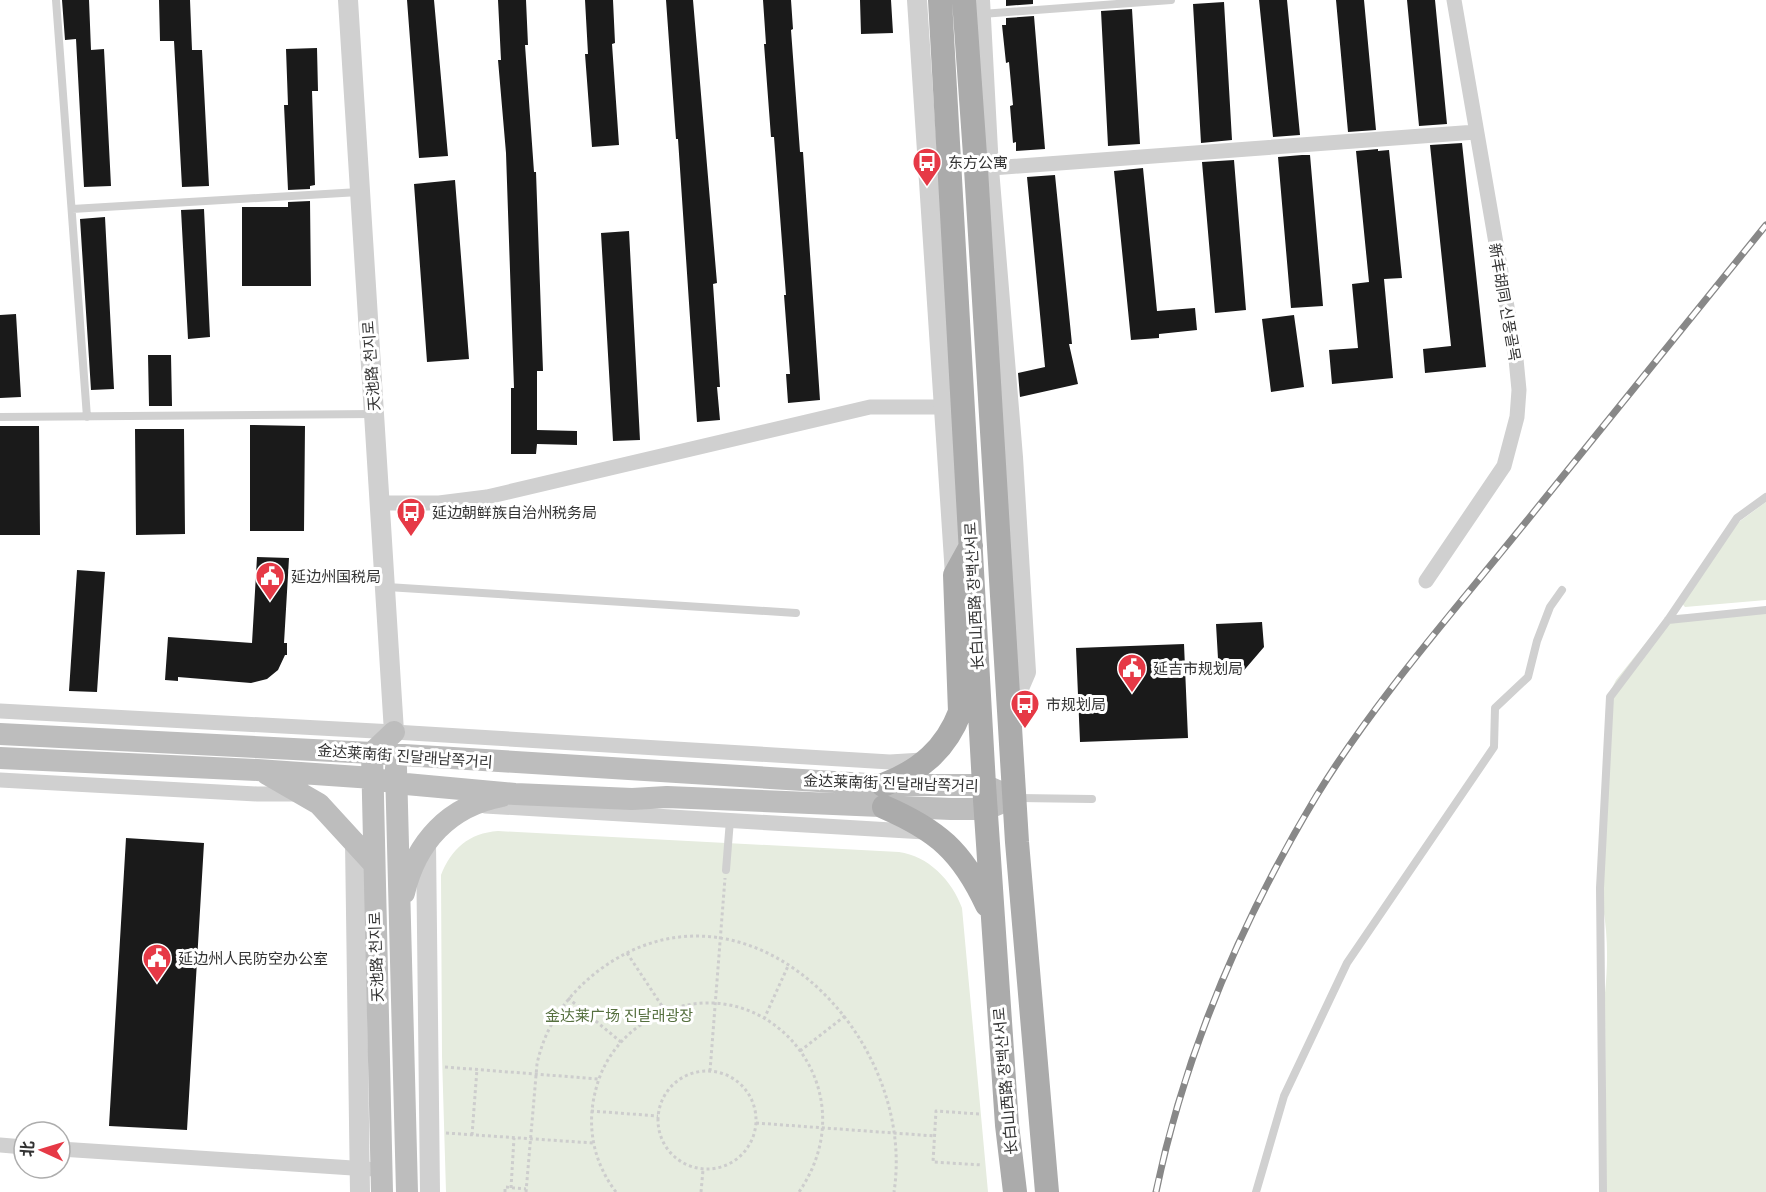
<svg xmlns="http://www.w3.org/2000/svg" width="1766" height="1192" viewBox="0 0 1766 1192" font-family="Arial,'Noto Sans SC','Noto Sans KR',sans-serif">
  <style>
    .green { fill: #e6ecdf }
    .building { fill: #1a1a1a }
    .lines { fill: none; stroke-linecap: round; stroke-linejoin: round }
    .path { stroke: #cdcdcd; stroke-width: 3; stroke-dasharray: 3 3; stroke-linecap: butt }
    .service { stroke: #d0d0d0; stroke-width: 8 }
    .minor { stroke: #d0d0d0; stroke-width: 15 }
    .tertiary { stroke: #d0d0d0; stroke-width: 20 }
    .secondary { stroke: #bdbdbd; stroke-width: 22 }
    .primary { stroke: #ababab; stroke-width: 24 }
    .rail-casing { stroke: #888; stroke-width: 7 }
    .rail { stroke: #fff; stroke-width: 4.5; stroke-dasharray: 14; stroke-linecap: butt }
    .labels { text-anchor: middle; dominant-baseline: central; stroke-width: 6; stroke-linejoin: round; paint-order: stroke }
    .poi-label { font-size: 15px; fill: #333; stroke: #fff; text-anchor: start }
    .street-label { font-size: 15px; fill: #333; stroke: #fff }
    .park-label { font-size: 15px; fill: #56703f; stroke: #fff }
  </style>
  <rect width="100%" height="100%" fill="#fff"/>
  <path class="green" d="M1766,502v98l-81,7 -6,-7 57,-76z
    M1766,613v579h-160l-1,-199c3,-29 3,-58 -2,-86l7,-215 6,-12 52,-65z
    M498,831l401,21c29,4 53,28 63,56l26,284h-542l-4,-136 -1,-181c10,-26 28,-42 57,-44z"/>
  <path class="building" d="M62,0h27l2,50 13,-1 7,137 -27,1 -8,-148 -11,1z
    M159,0h31l2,50h10l7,136 -27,1 -8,-146h-14z
    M407,0h27l14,156 -29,2z
    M498,0h28l2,45h-3l9,127h2l7,199h-6v59l40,1v14l-40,-1 -1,10h-25v-66h3l-8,-235 -8,-93h3z
    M585,0h28l2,43 -3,1 7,101 -27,2 -7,-93h3z
    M666,0h27l24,283 -4,1 7,103h-3l3,33 -23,2 -19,-283h-2z
    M763,0h28l2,29 -2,1 9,122h3l17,248 -32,3 -2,-29h4l-6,-79h2l-12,-158h-3l-7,-93h2z
    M860,0h31l2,33 -32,1z
    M1006,0h27v4l-27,2z
    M1259,0h28l13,135 -27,2z
    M1336,0h28l12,130 -28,2z
    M1407,0h28l12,124 -28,2z
    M1224,2l8,138 -31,3 -8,-139z
    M1132,9l8,135 -32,2 -7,-135z
    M1034,16l11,133 -29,2v-9l-3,1 -3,-37 3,-1 -4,-43 -3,1 -4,-38h4v-7z
    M317,48l1,43h-6l3,94 -5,1v3l-22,1 -4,-85h4l-2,-56z
    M1462,143l24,224 -61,6 -2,-24 28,-3 -21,-201z
    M1378,149v2l11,-1 13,128 -18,1 9,99 -61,6 -3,-34 29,-2 -6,-64 17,-2 -13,-131z
    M1302,155h8l13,151 -32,2 -13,-151z
    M1234,160l12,150 -31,3 -13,-151z
    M1143,168l14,143 38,-3 2,22 -38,4v4l-28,2 -17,-169z
    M1055,175l17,169h-3l9,40 -58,13 -2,-24 27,-6 -18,-190z
    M455,180l14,179 -42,3 -13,-178z
    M310,201l1,85h-69v-79h46v-5z
    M204,209l6,128 -22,2 -7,-129z
    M105,217l9,172 -23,1 -11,-171z
    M629,231l11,209 -27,1 -12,-208z
    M16,314l5,83 -21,1v-83z
    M1294,315l10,72 -33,5 -9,-73z
    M148,355h23l1,51h-23z
    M250,425l55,1 -1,105h-54z
    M0,426h39l1,109h-40z
    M135,429h49l1,105 -49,1z
    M257,557l32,1 -5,85h3v12h-2l-7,15 -11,9 -16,4 -73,-6v4l-13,-1 3,-43 84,6z
    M77,570l28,2 -8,120 -28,-1z
    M1262,622l2,25 -24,28 -21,1 -3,-52z
    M1184,644l4,94 -108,4 -4,-94z
    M126,838l78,5 -17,287 -78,-4z"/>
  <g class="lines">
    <path class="path" d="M627,953l39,59
      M568,998l53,44
      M764,1019l24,-53
      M800,1051l45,-35
      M445,1067l154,12
      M658 1120a49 49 0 1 1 98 0a49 49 0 1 1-98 0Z
      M710,1071l15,-193
      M591,1111l67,5
      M979,1114l-43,-3 -3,51 49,3
      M756,1123l179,13
      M446,1133l147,10
      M472,1135l5,-66
      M511,1188l3,-50
      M505,1192v-5l21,2
      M526,1192l11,-128c8,-38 30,-69 61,-93 147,-111 320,64 296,221
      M616,1192c-23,-30 -30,-67 -20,-103 6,-25 22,-48 43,-63 111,-77 237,54 160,166
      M701,1192l2,-22"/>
    <path class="service" d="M56,0l31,417
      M982,14l189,-14
      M72,209l287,-17
      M0,417l373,-3
      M387,587l409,26
      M1668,620l98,-10
      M1019,798l73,1
      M726,870l4,-50
      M1256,1192l28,-96 63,-133 147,-216 1,-39 33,-31 9,-36 13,-34 12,-17
      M1603,1192l-3,-304 10,-191 58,-77 69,-102 29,-21"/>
    <path class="minor" d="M979,169l497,-37
      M380,503h59l48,-6 383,-90h82
      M1426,581l78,-115 13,-49 2,-27 -3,-31 -62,-359
      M0,711l394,21 496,30 32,-2
      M0,780l257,14h43
      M485,806l440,26
      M0,1145l24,2
      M60,1149l308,20"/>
    <path class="tertiary" d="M348,0l46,732
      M917,0l38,575
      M980,0l9,169 24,288 13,215 -16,37
      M355,842l5,350
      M426,843l4,349"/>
    <path class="secondary" d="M0,734l372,19 511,32h101l30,13
      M0,758l257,12 116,8 22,5 120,11 117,5 35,-2 284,12h35l17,-7
      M396,768l11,424
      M267,774l52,30 55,60
      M404,893c12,-51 45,-87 98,-97
      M382,1192l-10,-439 22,-21"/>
    <path class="primary" d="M940,0l44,785 23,340 8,67
      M964,0l12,169 41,673 30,350
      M883,785c37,-14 63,-36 77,-73l-5,-137 16,-29
      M884,807c53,23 78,44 103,98"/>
    <g class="rail-casing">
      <path id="rail" d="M1156,1192c29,-140 87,-274 161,-397 58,-95 138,-185 208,-272 80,-99 161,-199 241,-298"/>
    </g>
    <use href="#rail" class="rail"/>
  </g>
  <defs>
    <g id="bus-pin" transform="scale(1.5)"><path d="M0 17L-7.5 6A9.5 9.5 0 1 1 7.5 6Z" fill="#e63946" stroke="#fff"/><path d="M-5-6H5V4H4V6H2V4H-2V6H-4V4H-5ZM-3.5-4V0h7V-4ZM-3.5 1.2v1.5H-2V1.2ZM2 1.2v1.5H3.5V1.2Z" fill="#fff"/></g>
    <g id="civic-pin" transform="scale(1.5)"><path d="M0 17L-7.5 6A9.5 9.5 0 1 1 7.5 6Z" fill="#e63946" stroke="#fff"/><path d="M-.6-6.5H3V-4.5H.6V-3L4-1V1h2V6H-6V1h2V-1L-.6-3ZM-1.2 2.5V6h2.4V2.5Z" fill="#fff"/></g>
  </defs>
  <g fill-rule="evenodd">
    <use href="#bus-pin" x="927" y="162"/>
    <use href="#bus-pin" x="411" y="512"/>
    <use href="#civic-pin" x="270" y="576"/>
    <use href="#civic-pin" x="1132" y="668"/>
    <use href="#bus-pin" x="1025" y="704"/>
    <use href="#civic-pin" x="157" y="958"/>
  </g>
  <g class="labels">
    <g class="poi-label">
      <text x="948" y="162">东方公寓</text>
      <text x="432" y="512">延边朝鲜族自治州税务局</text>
      <text x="291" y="576">延边州国税局</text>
      <text x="1153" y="668">延吉市规划局</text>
      <text x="1046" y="704">市规划局</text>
      <text x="178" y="958">延边州人民防空办公室</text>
    </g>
    <g class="street-label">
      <text transform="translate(1505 302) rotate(80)">新丰胡同 신풍골목</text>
      <text transform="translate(371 366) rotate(-94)">天池路 천지로</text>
      <text transform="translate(974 596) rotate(-93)">长白山西路 장백산서로</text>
      <text transform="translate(405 756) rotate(4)">金达莱南街 진달래남쪽거리</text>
      <text transform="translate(891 783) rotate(2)">金达莱南街 진달래남쪽거리</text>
      <text transform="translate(376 957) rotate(-92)">天池路 천지로</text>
      <text transform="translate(1005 1081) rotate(-95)">长白山西路 장백산서로</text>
    </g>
    <g class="park-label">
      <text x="619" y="1015">金达莱广场 진달래광장</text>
    </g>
  </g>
  <g transform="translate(42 1150) rotate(274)"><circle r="28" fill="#ffffff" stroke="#adadad" stroke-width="1.5"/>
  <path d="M0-4.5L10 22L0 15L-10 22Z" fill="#e63946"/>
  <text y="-9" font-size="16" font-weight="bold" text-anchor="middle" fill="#333333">北</text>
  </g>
</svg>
